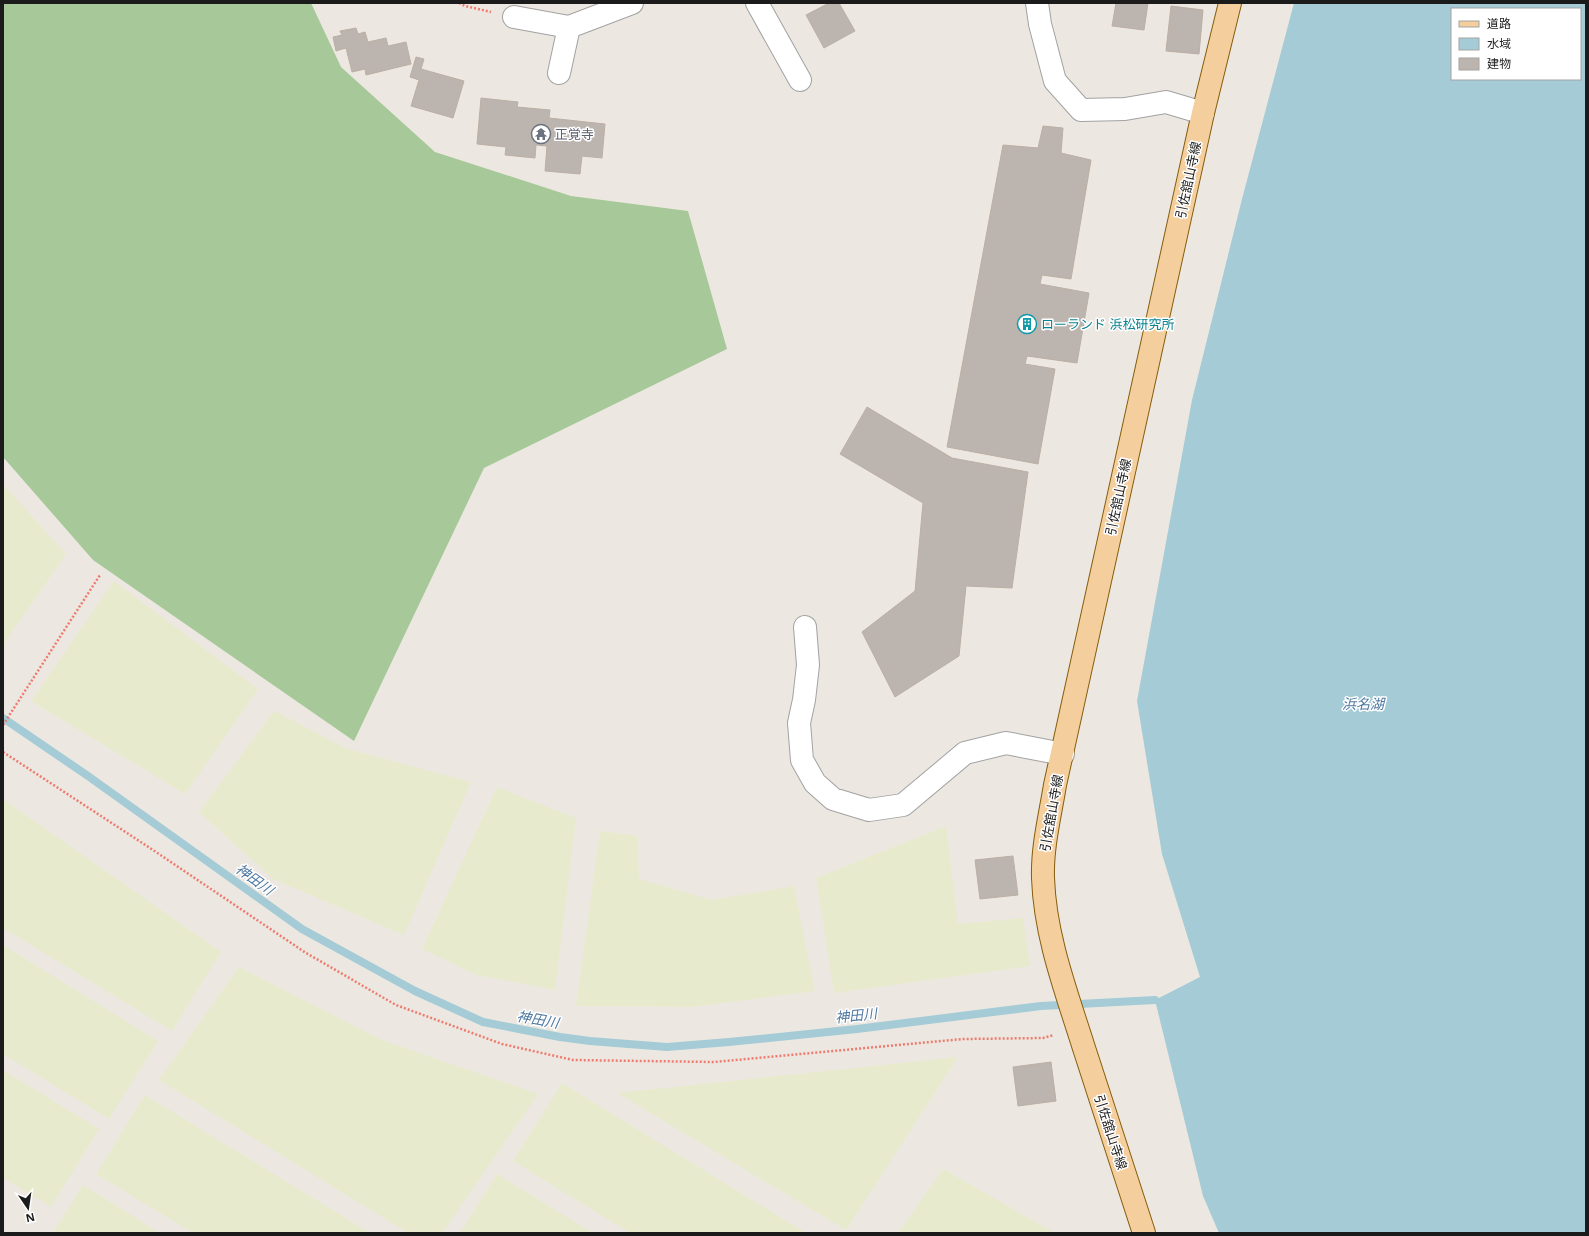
<svg xmlns="http://www.w3.org/2000/svg" width="1589" height="1236" viewBox="0 0 1589 1236" font-family="'Noto Sans','Noto Sans JP',sans-serif">
  <style>
    .farmland { fill: #e8eacd }
    .forest { fill: #a7c898 }
    .water { fill: #a4cbd6; fill-rule: evenodd }
    .lines { fill: none; stroke-linecap: round; stroke-linejoin: round }
    .stream { stroke: #a4cbd6; stroke-width: 8 }
    .building { fill: #bcb4ae; stroke: #bcafa4 }
    .minor-casing { stroke: #a2a2a2; stroke-width: 24 }
    .major-casing { stroke: #865d0b; stroke-width: 24 }
    .path { stroke: #ee7b6f; stroke-width: 2.5; stroke-dasharray: 2 2; stroke-linecap: butt }
    .minor { stroke: #fff; stroke-width: 22 }
    .major { stroke: #f4ce9d; stroke-width: 22 }
    .labels { text-anchor: middle; dominant-baseline: central; stroke-width: 3; stroke-linejoin: round; paint-order: stroke }
    .worship-label { font-size: 13px; fill: #5b616d; stroke: #fff; text-anchor: start }
    .street-label { font-size: 13px; fill: #1b1b1b; stroke: #fff }
    .culture-label { font-size: 13px; fill: #0d838f; stroke: #fff; text-anchor: start }
    .water-label { font-size: 14px; font-style: italic; fill: #4f79a2; stroke: #fff }
  </style>
  <rect width="100%" height="100%" fill="#ece8e1"/>
  <path class="farmland" d="M3,484l63,70 -63,91z
    M114,581l144,108 -73,105 -154,-93z
    M274,711l74,38 123,33 -67,153 -131,-56 -74,-67z
    M497,787l79,31 -21,172 -79,-15 -54,-26z
    M3,799l218,153 -49,79 -169,-103z
    M946,826l12,98 65,-6 7,48 -196,27 -18,-115z
    M600,831l37,5 2,43 73,21 82,-14 21,105 -123,16 -116,-1z
    M3,945l155,96 -49,78 -106,-65z
    M239,967l143,73 156,54 -96,139h-34l-249,-153z
    M958,1057l-112,173 -229,-137z
    M3,1070l96,59 -48,78 -48,-29z
    M562,1083l244,150h-176l-117,-72z
    M145,1095l225,138h-177l-97,-59z
    M943,1169l112,64h-157z
    M497,1174l96,59h-133z
    M83,1185l77,48h-107z"/>
  <path class="forest" d="M3,3h308l30,64 94,85 136,44 117,15 39,138 -243,119 -130,273 -261,-181 -90,-103z"/>
  <path class="water" d="M1294,3h292v1230h-367l-16,-37 -48,-196 45,-23 -38,-123 -25,-153 55,-301 50,-201zM1452,9h128v70h-128z"/>
  <g class="lines">
    <path class="stream" d="M3,718l85,58 214,153 113,62 68,31 77,15 30,4 77,6 62,-5 128,-13 184,-23 114,-6"/>
  </g>
  <path class="building" d="M829,3h10l16,28 -31,17 -18,-33z
    M1116,3h32l-4,27 -32,-4z
    M1171,6l32,4 -4,44 -33,-3z
    M356,28l2,6 7,-2 3,10 18,-4 2,8 18,-4 5,22 -45,11 -1,-6 -13,3 -6,-24 -10,3 -3,-14 9,-2 -2,-4z
    M416,57l8,2 -3,10 43,12 -11,37 -42,-12 8,-26 -9,-3z
    M481,98l37,4 -1,5 33,3 -1,8 56,6 -3,34 -20,-2 -2,18 -35,-3 2,-25 -11,-1 -1,13 -30,-3 1,-8 -29,-3z
    M1043,126l20,2 -2,25 30,7 -20,119 -29,-4 -2,9 49,9 -12,70 -50,-7 -2,8 30,5 -17,95 -91,-17 56,-302 35,3z
    M867,407l85,51 76,14 -16,116 -46,-2 -7,70 -64,41 -33,-65 53,-41 8,-88 -83,-49z
    M1013,856l5,39 -38,4 -5,-39z
    M1051,1062l5,39 -38,5 -5,-39z"/>
  <g class="lines">
    <g class="minor-casing">
      <path id="minor" d="M757,3l43,77
        M1037,3l3,21 15,57 26,29 44,-1 41,-7 37,11
        M514,17l55,10 63,-24
        M559,73l10,-46
        M805,627l3,38 -4,35 -5,23 3,37 13,23 18,16 36,11 34,-5 62,-52 41,-10 57,11"/>
    </g>
    <g class="major-casing">
      <path id="major" d="M1144,1233c-20,-63 -41,-125 -61,-188 -17,-54 -38,-109 -40,-167 -1,-31 7,-62 12,-93l148,-672 27,-110"/>
    </g>
    <path class="path" d="M459,3l6,3 26,6
      M3,725l97,-150
      M3,752l150,98 153,103 90,52 106,39 71,16 141,2 249,-23 80,-1 11,-3"/>
    <use href="#minor" class="minor"/>
    <use href="#major" class="major"/>
  </g>
  <defs>
    <g id="temple-ring" transform="scale(1)"><circle r="9.5" fill="#fff" stroke="#6b7280" stroke-width="1.5"/><path d="M0-6L5-2H3V0L6.5 2.5H4V6H1.5V3h-3V6H-4V2.5H-6.5L-3 0V-2H-5Z" fill="#6b7280"/></g>
    <g id="building-ring" transform="scale(1)"><circle r="9.5" fill="#fff" stroke="#0f9aa8" stroke-width="1.5"/><path d="M-4-6H4V6H1V3H-1V6H-4ZM-2.5-4.3h1.7v1.8h-1.7ZM.8-4.3h1.7v1.8H.8ZM-2.5-1h1.7V.8h-1.7ZM.8-1h1.7V.8H.8Z" fill="#0f9aa8"/></g>
  </defs>
  <g fill-rule="evenodd">
    <use href="#temple-ring" x="541" y="134"/>
    <use href="#building-ring" x="1027" y="324"/>
  </g>
  <g class="labels">
    <g class="worship-label">
      <text x="555" y="134">正覚寺</text>
    </g>
    <g class="street-label">
      <text transform="translate(1188 180) rotate(-78)">引佐舘山寺線</text>
      <text transform="translate(1118 497) rotate(-78)">引佐舘山寺線</text>
      <text transform="translate(1051 813) rotate(-80)">引佐舘山寺線</text>
      <text transform="translate(1111 1132) rotate(72)">引佐舘山寺線</text>
    </g>
    <g class="culture-label">
      <text x="1041" y="324">ローランド 浜松研究所</text>
    </g>
    <g class="water-label">
      <text x="1363" y="703">浜名湖</text>
      <text transform="translate(255 879) rotate(36)">神田川</text>
      <text transform="translate(856 1015) rotate(-6)">神田川</text>
      <text transform="translate(538 1019) rotate(10)">神田川</text>
    </g>
  </g>
  <rect width="1589" height="1236" fill="none" stroke="#1b1b1b" stroke-width="8"/>
  <rect x="1451" y="8" width="130" height="72" fill="#ffffff" stroke="#a4a4a4"/>
  <rect x="1459" y="21" width="20" height="6" fill="#f4ce9d" stroke="#a4a4a4"/>
  <text x="1487" y="28" font-size="12" fill="#1b1b1b">道路</text>
  <rect x="1459" y="38" width="20" height="12" fill="#a4cbd6" stroke="#a4a4a4"/>
  <text x="1487" y="48" font-size="12" fill="#1b1b1b">水域</text>
  <rect x="1459" y="58" width="20" height="12" fill="#bcb4ae" stroke="#a4a4a4"/>
  <text x="1487" y="68" font-size="12" fill="#1b1b1b">建物</text>
  <g transform="translate(28 1208) rotate(167)" stroke="#ffffff" stroke-width="3" paint-order="stroke">
  <path d="M0-3L7 15L0 10L-7 15Z" fill="#1b1b1b"/>
  <text y="-6" font-size="11" font-weight="bold" text-anchor="middle" fill="#1b1b1b">N</text>
  </g>
</svg>
